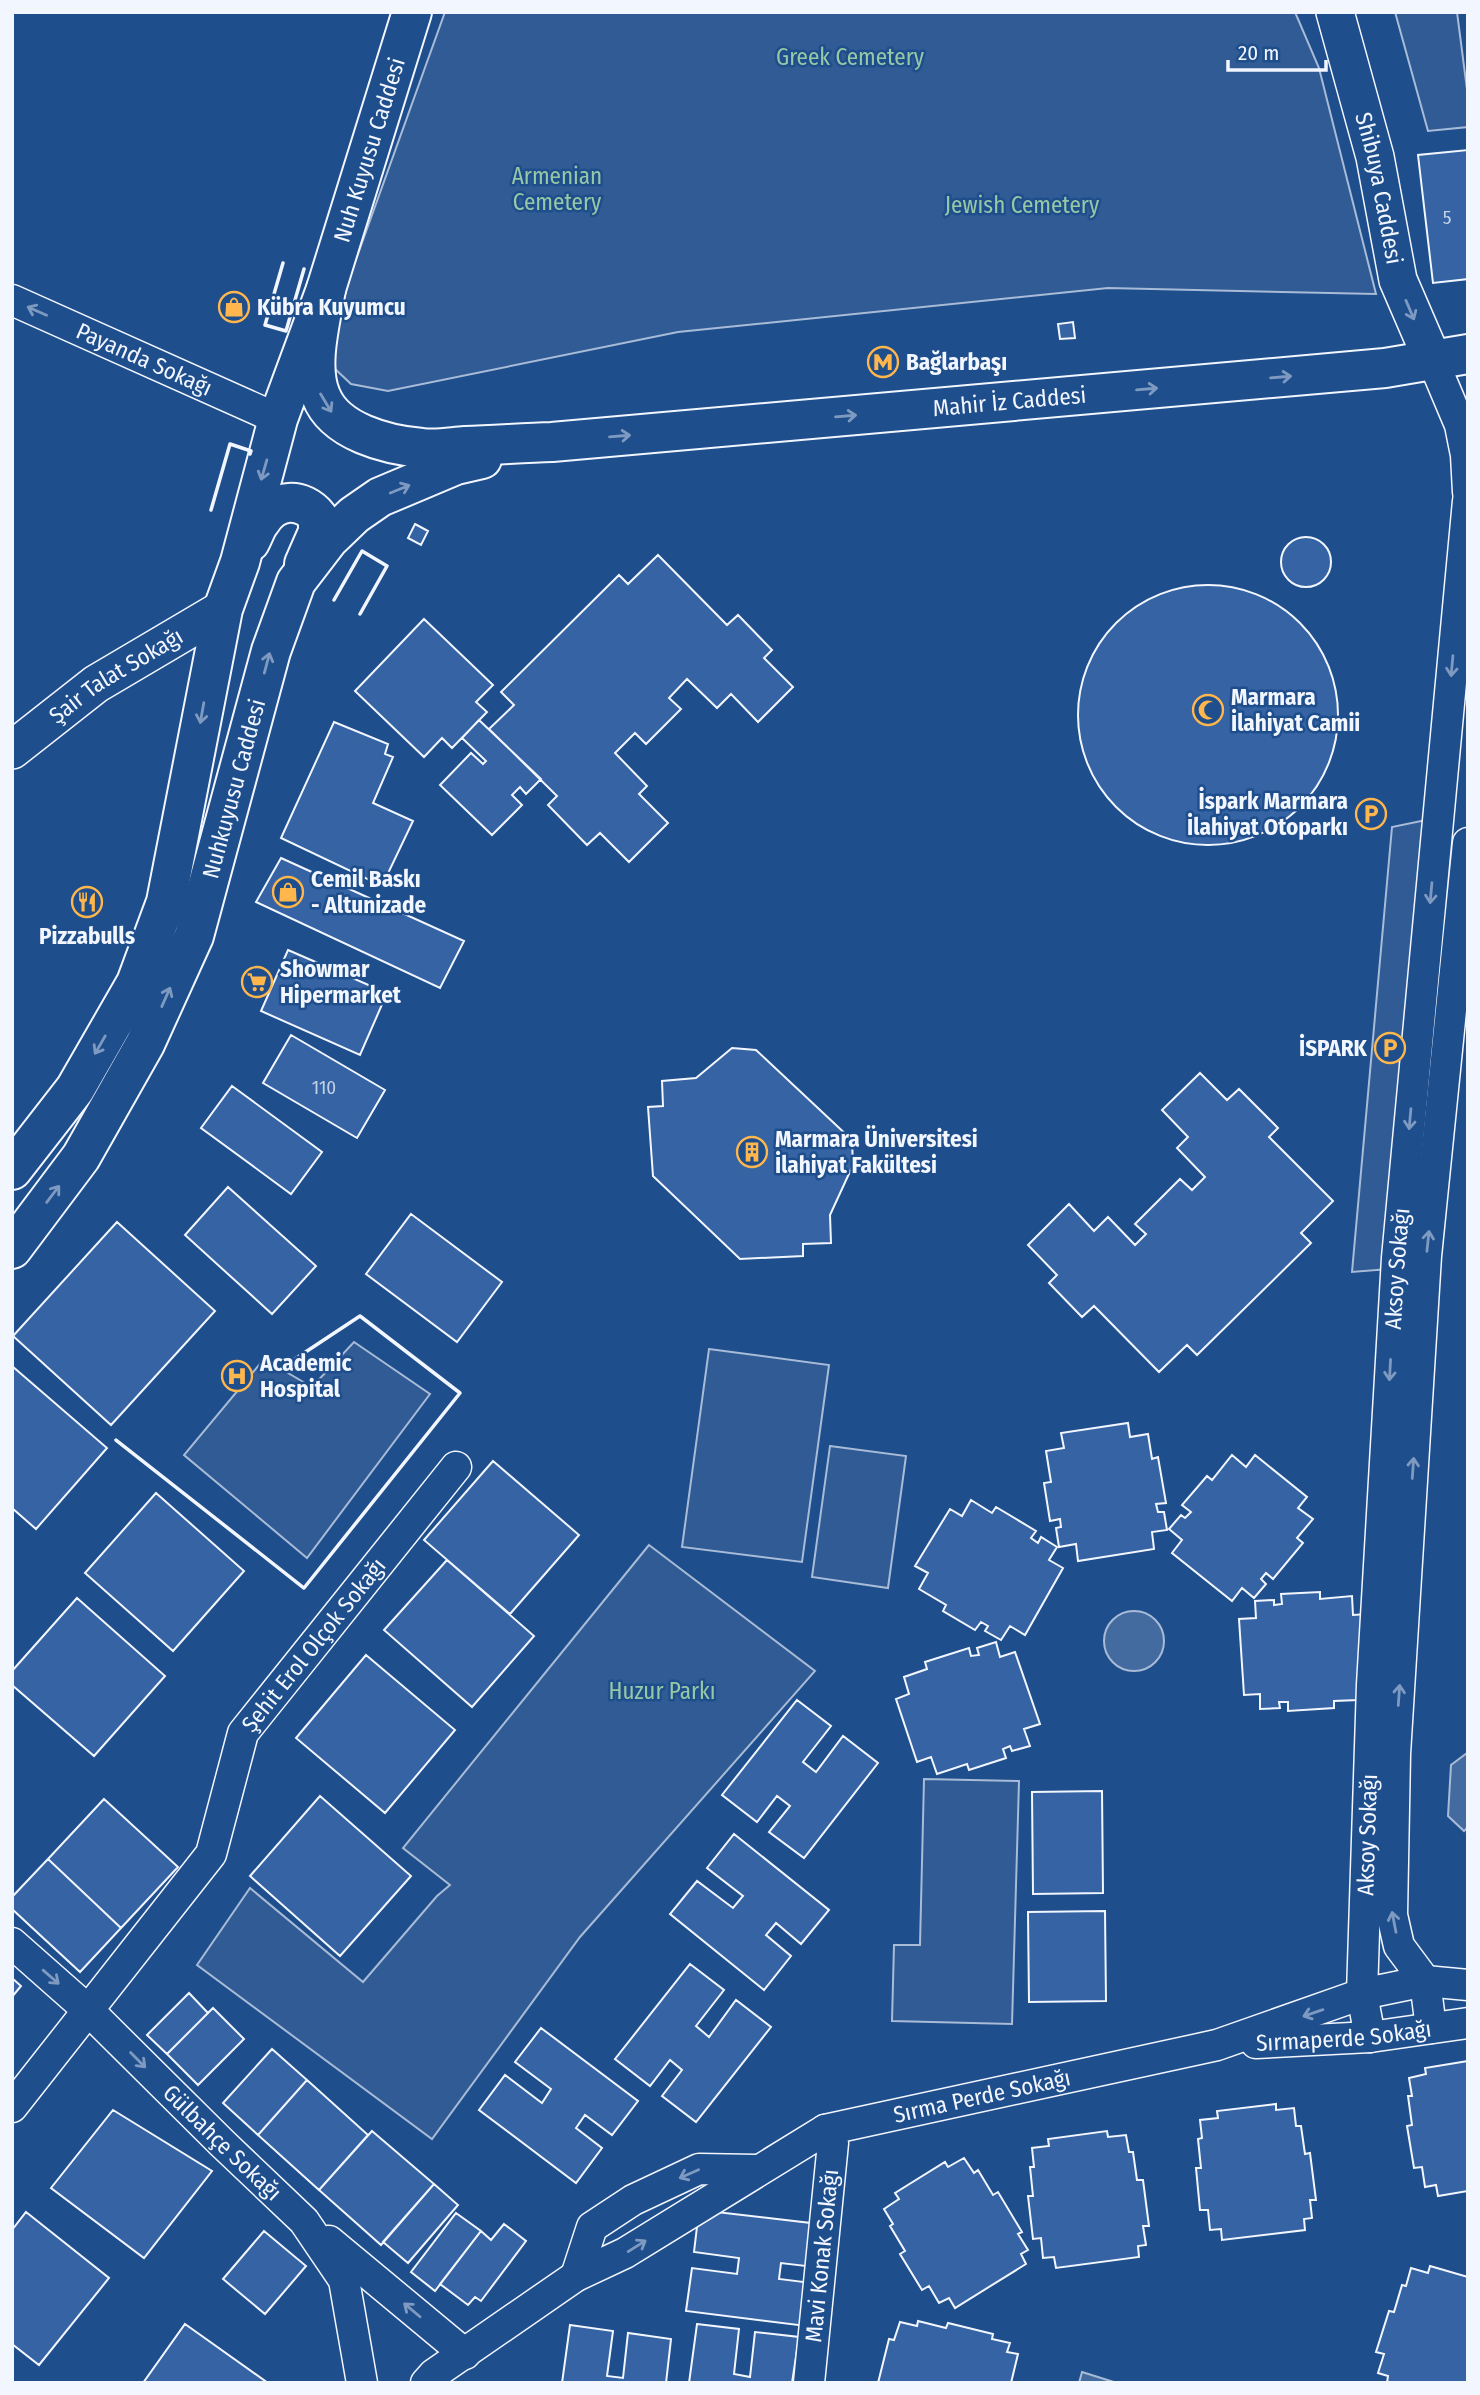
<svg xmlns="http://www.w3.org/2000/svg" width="1480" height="2395" viewBox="0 0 1480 2395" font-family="'Fira Sans Condensed',sans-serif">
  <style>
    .built { fill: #305b95; stroke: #a8bbd7; stroke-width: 2 }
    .water { fill: #446ba0; stroke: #a8bbd7; stroke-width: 2 }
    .building { fill: #3563a3; stroke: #f2f6ff; stroke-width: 2 }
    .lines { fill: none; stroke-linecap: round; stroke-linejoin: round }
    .minor-casing { stroke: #f2f6ff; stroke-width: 33 }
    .tertiary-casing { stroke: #f2f6ff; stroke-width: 40 }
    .primary-casing { stroke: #f2f6ff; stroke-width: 42 }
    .minor { stroke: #1f4e8c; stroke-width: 30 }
    .tertiary { stroke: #1f4e8c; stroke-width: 37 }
    .primary { stroke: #1f4e8c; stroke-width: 38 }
    .wall { stroke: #f2f6ff; stroke-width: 3.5 }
    .oneway { stroke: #7e9ac0 }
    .labels { text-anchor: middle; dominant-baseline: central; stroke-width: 5; stroke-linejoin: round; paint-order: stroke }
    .number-label { font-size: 19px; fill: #c3d1e8 }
    .park-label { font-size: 23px; fill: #97c8a6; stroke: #1f4e8c }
    .street-label { font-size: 23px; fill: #f2f6ff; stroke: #1f4e8c }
    .poi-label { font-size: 23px; font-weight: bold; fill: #f2f6ff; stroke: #1f4e8c; text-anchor: start }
  </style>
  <rect width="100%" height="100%" fill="#1f4e8c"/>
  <path class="built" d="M445,12h850l24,56 57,226 -268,-6 -430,44 -290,59 -37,-7 -19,-18 4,-51z
    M1395,12h62l11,85v30l-40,4z
    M1426,820l-37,449 -37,3 40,-445z
    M354,1342l76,52 -123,164 -123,-103 80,-96 48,28z
    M709,1349l120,16 -27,197 -120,-15z
    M830,1446l76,10 -18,132 -76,-11z
    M649,1545l166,126 -235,266 -148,202 -235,-174 53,-77 113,94 74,-86 13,-11 -47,-37z
    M924,1779l95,2 -7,243 -120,-3 2,-76h26z"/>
  <path class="water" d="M1104 1641a30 30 0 1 1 60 0a30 30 0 1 1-60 0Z
    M1467,1753l1,74 -4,4 -16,-15 3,-51z
    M1082,2372l35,11h-38z"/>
  <path class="building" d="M1468,150v129l-35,4 -15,-128z
    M1073,322l2,16 -15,1 -2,-15z
    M415,524l13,7 -7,14 -13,-7z
    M1281 562a25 25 0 1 1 50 0a25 25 0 1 1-50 0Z
    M658,555l69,70 11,-10 34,35 -8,8 29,29 -35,35 -27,-28 -14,14 -30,-29 -18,19 12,11 -35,35 -11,-11 -20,20 32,33 -8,8 29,29 -39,39 -29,-29 -13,12 -39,-40 9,-9 -68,-67 25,-24 -13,-13 118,-117 9,9z
    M1078 715a130 130 0 1 1 260 0a130 130 0 1 1-260 0Z
    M424,619l69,66 -17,17 11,10 -35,36 -10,-10 -18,19 -69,-66z
    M479,720l62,59 -15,15 -6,-7 -8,8 10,10 -30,30 -52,-50 31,-32 12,11 3,-3 -24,-23z
    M334,722l54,22 -3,10 8,3 -20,46 40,18 -31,65 -101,-48z
    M281,858l183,83 -24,47 -184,-86z
    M288,950l99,43 -27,62 -99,-44z
    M291,1035l94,55 -28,48 -94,-55z
    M732,1048l24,2 96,90 1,25 -23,50 1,28 -28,1v12l-63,3 -87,-83 -5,-69 15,-1 -1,-25 34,-3z
    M1200,1073l27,27 12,-11 39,39 -9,9 64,64 -32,32 10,10 -114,112 -10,-10 -28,27 -65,-66 -12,11 -33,-34 8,-8 -29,-30 41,-41 25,27 14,-14 27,28 11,-11 -11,-10 45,-45 12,11 13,-13 -28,-29 11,-11 -26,-27z
    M232,1086l90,66 -31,42 -90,-66z
    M228,1187l88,79 -44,48 -87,-79z
    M411,1214l91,68 -45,60 -91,-68z
    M117,1222l98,89 -104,114 -98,-89z
    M12,1366l95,82 -71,81 -24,-21z
    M1128,1423l2,14 18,-3 4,25 6,-2 8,46 -10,1 2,8h6l3,18 -15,2 2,17 -76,12 -2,-17 -17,3 -3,-19 5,-1 -1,-8 -10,2 -6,-38 7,-1 -5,-31 18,-3 -3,-15z
    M1232,1455l14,12 9,-12 52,42 -9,11 15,11 -16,19 6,5 -30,36 -7,-6 -5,6 5,5 -12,14 -12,-10 -10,13 -60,-48 10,-13 -13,-11 12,-14 4,3 6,-6 -9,-7 25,-29 5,4z
    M493,1461l86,74 -69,79 -86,-74z
    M156,1493l88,78 -71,80 -88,-78z
    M971,1500l21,13 4,-6 40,24 -5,7 7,5 3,-6 16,10 -8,13 14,8 -38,67 -15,-9 -9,14 -16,-9 3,-5 -7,-4 -6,8 -32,-19 3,-6 -27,-16 9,-16 -13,-7 35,-57 12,7z
    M447,1560l87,76 -62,71 -88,-77z
    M1320,1592v7l32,-3 1,19 15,-1 4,67h-15l1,19 -24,1v7l-46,3v-9h-9l1,6 -20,1v-15l-16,1 -5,-76 17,-1 -1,-17 19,-1v5l8,-1 -1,-10z
    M77,1598l88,78 -71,80 -82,-71v-14z
    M996,1642l4,15 15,-5 25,72 -16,5 6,17 -18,5 -2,-5 -7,3 3,9 -37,12 -2,-6 -30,10 -6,-17 -14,5 -21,-63 13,-5 -5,-17 23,-8 -2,-7 44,-14 2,8 8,-1 -2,-7z
    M366,1655l89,75 -70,83 -89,-75z
    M797,1700l34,26 -28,36 13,10 27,-36 35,27 -74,95 -35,-26 21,-26 -13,-10 -20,26 -35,-27z
    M1102,1791l1,102 -70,1 -1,-102z
    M320,1796l91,80 -71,80 -90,-80z
    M104,1799l74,68 -57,61 -73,-69z
    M734,1834l95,76 -28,34 -25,-21 -10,12 25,21 -27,34 -94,-76 27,-33 36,27 10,-12 -36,-28z
    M48,1859l73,69 -41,44 -68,-63v-12z
    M1105,1911l1,90 -77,1 -1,-90z
    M690,1964l34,26 -28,36 13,11 27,-37 35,27 -75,95 -34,-26 20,-26 -12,-10 -20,26 -35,-27z
    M12,1978l9,8 -9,11z
    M189,1993l19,20 -41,41 -20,-19z
    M213,2008l31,31 -46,46 -31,-31z
    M541,2028l97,73 -26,34 -27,-20 -9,13 26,20 -26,35 -97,-73 26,-35 37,28 9,-14 -36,-27z
    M272,2049l35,31 -49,55 -35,-32z
    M1468,2061v130l-30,5 -2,-11 -11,2 -3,-20 -8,1 -7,-42 5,-1 -4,-29h4l-3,-18 17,-4 -1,-6z
    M307,2080l61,55 -49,55 -61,-55z
    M1276,2104v6l18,-2 2,18h5l4,28 5,-1 6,47h-6l2,18 -8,1 1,11 -83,10 -1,-11 -11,1 -2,-20h-8l-4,-42h5l-3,-29 4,-1 -2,-18 18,-2 -1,-7z
    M113,2110l99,61 -68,87 -93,-70z
    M372,2131l62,53 -53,61 -62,-55z
    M1107,2131l1,6 18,-2 3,17h4l4,28h6l6,46h-6l3,19 -8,1 1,11 -83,11 -2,-11 -11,1 -2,-20 -8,1 -5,-43h5l-3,-29h4l-2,-19 17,-2 -1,-7z
    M964,2158l10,15 4,-3 15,25 5,-3 24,40 -4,2 10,16 -7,4 5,10 -71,44 -6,-10 -10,5 -10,-17 -7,4 -22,-36 5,-3 -15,-25 3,-2 -9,-15 15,-10 -4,-6 50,-31 3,5z
    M434,2184l24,21 -50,58 -25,-21z
    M699,2210l120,14 -5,43 -33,-4 -2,16 33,4 -6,43 -120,-15 6,-43 45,6 2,-16 -45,-6z
    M26,2212l83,66 -70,87 -27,-21v-114z
    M456,2213l25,18 -46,60 -24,-19z
    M504,2224l22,17 -45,60 -6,-4 -7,8 -28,-21 41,-53 10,9z
    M264,2231l42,35 -41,48 -42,-35z
    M1430,2266l38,11v106h-81l1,-7 -10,-3 6,-19 -8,-2 13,-41 5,1 8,-27 4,1 5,-18 17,5z
    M918,2321l28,7 2,-5 45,11 -1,5 18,4 -3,9 11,2 -7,29h-133l11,-44 5,1 6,-18 17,4z
    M185,2324l83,59h-125z
    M697,2324l42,5 -5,45 16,3 5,-45 44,5 -7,46h-103z
    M570,2325l43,6 -6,45 16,2 5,-45 43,6 -5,44h-104z"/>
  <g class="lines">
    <g class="minor-casing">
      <g id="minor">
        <path id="s1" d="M12,300l266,119"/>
        <path d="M1433,361l27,64 6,30 2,37"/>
        <path id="s2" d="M12,1943l77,68 133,132 82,78 40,59 18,103"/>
        <path d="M1431,2028l-6,-47 -26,-35 -7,-31 3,-161 31,-498 42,-413"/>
        <path id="s3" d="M1370,2037l-8,-43 10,-309 25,-427 71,-757"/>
        <path id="s4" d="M1256,2043l114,-6 98,-14"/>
        <path id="s5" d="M12,2107l199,-253 32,-121 213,-266"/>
        <path d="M329,2241l136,113"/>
        <path d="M576,2276l16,-49 41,-27 66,-31 57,1"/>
        <path id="s6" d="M426,2383l8,-9 142,-98 49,-23 200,-123 392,-85 145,-51 63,-13 43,4"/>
        <path id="s7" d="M809,2383l24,-240 -8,-13"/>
      </g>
    </g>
    <g class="tertiary-casing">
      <g id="tertiary">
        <path id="s8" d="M1335,12l40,145 23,123 35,81"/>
        <path id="s9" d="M12,750l84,-66 127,-75"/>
      </g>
    </g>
    <g class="primary-casing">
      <g id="primary">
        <path id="s10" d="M326,289c-5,31 -18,77 -5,107 14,36 66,49 101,52 14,2 29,-1 43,-2 29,-1 58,-3 87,-4l833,-74 83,-14"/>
        <path d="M250,542c4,-7 6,-15 11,-21 15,-23 41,-24 57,-4v15l-14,32"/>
        <path id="s11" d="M12,1170l63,-81 61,-106 30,-81 57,-293 17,-47 38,-143 48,-130 86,-277"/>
        <path id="s12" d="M12,1249l69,-92 64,-113 49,-108 77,-285 25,-69 33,-43 25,-24 26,-18 76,-32 26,-6"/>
      </g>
    </g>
    <use href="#minor" class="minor"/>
    <use href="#tertiary" class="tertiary"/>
    <use href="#primary" class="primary"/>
    <path class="wall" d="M283,263l-18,62 21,6 18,-62
      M211,510l19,-66 21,7 -1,3
      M334,600l28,-49 25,15 -27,48
      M116,1440l188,148 156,-195 -100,-77 -65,43"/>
  </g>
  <defs><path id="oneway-shaft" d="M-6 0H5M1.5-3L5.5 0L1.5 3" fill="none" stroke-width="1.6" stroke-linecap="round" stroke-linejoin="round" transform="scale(1.75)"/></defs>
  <g class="oneway">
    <use href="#oneway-shaft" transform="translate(1410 310) rotate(67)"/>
    <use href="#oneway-shaft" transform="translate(37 311) rotate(-156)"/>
    <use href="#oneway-shaft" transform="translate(1281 377) rotate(-5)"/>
    <use href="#oneway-shaft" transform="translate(1147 389) rotate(-5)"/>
    <use href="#oneway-shaft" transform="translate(326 403) rotate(59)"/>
    <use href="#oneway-shaft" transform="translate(846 416) rotate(-5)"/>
    <use href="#oneway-shaft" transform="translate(620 436) rotate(-5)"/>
    <use href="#oneway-shaft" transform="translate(264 470) rotate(106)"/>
    <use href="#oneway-shaft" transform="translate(400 489) rotate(-22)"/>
    <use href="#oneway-shaft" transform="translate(267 663) rotate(-75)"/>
    <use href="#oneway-shaft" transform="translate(1452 666) rotate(95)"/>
    <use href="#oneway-shaft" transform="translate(202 713) rotate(100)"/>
    <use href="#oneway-shaft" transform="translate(1431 893) rotate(95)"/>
    <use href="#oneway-shaft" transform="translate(166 997) rotate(-66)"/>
    <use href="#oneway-shaft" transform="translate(100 1045) rotate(120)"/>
    <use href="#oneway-shaft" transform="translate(1410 1119) rotate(95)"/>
    <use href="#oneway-shaft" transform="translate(53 1194) rotate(-53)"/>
    <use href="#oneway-shaft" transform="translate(1428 1241) rotate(-84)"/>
    <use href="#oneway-shaft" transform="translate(1390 1370) rotate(93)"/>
    <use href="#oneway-shaft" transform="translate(1413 1468) rotate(-86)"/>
    <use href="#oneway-shaft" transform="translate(1399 1695) rotate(-86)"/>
    <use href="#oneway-shaft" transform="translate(1394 1922) rotate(-101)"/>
    <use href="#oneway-shaft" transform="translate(51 1977) rotate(41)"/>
    <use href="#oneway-shaft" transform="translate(1313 2013) rotate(161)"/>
    <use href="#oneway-shaft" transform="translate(138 2060) rotate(45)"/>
    <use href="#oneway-shaft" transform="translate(689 2174) rotate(156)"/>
    <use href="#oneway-shaft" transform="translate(637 2246) rotate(-32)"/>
    <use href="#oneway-shaft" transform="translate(412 2310) rotate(-140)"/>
  </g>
  <defs>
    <g id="shop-ring" transform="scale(1.575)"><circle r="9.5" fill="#1f4e8c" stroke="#ffb74d" stroke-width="1.5"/><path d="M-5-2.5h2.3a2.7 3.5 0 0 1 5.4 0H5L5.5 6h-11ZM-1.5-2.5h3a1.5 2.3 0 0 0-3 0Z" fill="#ffb74d"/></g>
    <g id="metro-ring" transform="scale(1.575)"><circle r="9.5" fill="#1f4e8c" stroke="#ffb74d" stroke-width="1.5"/><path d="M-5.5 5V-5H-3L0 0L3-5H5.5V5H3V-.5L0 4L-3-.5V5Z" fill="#ffb74d"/></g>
    <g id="mosque-ring" transform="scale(1.575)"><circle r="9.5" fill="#1f4e8c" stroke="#ffb74d" stroke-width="1.5"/><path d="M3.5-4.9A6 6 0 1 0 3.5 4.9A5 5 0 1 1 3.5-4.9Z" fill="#ffb74d"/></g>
    <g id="parking-ring" transform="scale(1.575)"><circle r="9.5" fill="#1f4e8c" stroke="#ffb74d" stroke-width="1.5"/><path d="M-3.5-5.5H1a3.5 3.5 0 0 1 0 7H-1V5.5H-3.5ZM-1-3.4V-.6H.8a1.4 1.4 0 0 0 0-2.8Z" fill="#ffb74d"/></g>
    <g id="restaurant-ring" transform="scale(1.575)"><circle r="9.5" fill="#1f4e8c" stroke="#ffb74d" stroke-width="1.5"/><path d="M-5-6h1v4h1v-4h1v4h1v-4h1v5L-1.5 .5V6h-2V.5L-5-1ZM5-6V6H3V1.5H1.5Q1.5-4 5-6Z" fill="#ffb74d"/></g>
    <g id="supermarket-ring" transform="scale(1.575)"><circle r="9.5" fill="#1f4e8c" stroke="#ffb74d" stroke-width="1.5"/><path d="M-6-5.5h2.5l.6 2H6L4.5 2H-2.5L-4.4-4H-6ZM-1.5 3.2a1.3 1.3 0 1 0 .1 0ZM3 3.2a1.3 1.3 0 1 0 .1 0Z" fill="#ffb74d"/></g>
    <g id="building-ring" transform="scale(1.575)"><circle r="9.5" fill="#1f4e8c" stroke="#ffb74d" stroke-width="1.5"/><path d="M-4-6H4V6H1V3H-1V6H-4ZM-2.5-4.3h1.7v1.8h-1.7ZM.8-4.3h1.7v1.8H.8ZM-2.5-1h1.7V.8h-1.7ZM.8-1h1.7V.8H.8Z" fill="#ffb74d"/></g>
    <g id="hospital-ring" transform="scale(1.575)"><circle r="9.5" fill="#1f4e8c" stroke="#ffb74d" stroke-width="1.5"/><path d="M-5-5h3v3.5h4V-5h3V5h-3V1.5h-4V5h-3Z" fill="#ffb74d"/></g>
  </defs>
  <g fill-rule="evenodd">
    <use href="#shop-ring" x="234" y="307"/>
    <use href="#metro-ring" x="883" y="362"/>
    <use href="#mosque-ring" x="1208" y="710"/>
    <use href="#parking-ring" x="1371" y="814"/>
    <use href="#shop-ring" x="288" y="892"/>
    <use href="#restaurant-ring" x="87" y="902"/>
    <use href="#supermarket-ring" x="257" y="982"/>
    <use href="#parking-ring" x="1390" y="1048"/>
    <use href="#building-ring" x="752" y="1152"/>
    <use href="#hospital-ring" x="237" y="1376"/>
  </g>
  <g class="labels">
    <g class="number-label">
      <text x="1447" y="217">5</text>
      <text x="324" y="1087">110</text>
    </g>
    <g class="park-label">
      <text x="850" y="57">Greek Cemetery</text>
      <text x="557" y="176">Armenian<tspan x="557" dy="26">Cemetery</tspan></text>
      <text x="1022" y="205">Jewish Cemetery</text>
      <text x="662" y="1691">Huzur Parkı</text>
    </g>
    <g class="street-label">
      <text stroke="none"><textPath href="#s11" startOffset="1092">Nuh Kuyusu Caddesi</textPath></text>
      <text stroke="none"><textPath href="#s8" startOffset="182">Shibuya Caddesi</textPath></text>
      <text stroke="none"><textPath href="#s1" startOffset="145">Payanda Sokağı</textPath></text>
      <text stroke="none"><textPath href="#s10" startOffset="817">Mahir İz Caddesi</textPath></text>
      <text stroke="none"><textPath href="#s9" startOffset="128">Şair Talat Sokağı</textPath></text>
      <text stroke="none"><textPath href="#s12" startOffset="516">Nuhkuyusu Caddesi</textPath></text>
      <text stroke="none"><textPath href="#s3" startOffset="770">Aksoy Sokağı</textPath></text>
      <text stroke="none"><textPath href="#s5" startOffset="560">Şehit Erol Olçok Sokağı</textPath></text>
      <text stroke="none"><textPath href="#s3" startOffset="203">Aksoy Sokağı</textPath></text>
      <text stroke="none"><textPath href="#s4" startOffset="88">Sırmaperde Sokağı</textPath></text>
      <text stroke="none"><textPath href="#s6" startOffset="634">Sırma Perde Sokağı</textPath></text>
      <text stroke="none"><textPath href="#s2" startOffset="290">Gülbahçe Sokağı</textPath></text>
      <text stroke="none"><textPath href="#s7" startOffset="128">Mavi Konak Sokağı</textPath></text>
    </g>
    <g class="poi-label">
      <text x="257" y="307">Kübra Kuyumcu</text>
      <text x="906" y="362">Bağlarbaşı</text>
      <text x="1231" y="697">Marmara<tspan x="1231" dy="26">İlahiyat Camii</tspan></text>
      <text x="1348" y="801" text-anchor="end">İspark Marmara<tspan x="1348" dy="26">İlahiyat Otoparkı</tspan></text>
      <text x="311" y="879">Cemil Baskı<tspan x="311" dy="26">- Altunizade</tspan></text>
      <text x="87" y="936" text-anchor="middle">Pizzabulls</text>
      <text x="280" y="969">Showmar<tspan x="280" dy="26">Hipermarket</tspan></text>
      <text x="1367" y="1048" text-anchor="end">İSPARK</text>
      <text x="775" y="1139">Marmara Üniversitesi<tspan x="775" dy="26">İlahiyat Fakültesi</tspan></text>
      <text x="260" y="1363">Academic<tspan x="260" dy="26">Hospital</tspan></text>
    </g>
  </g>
  <rect width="1480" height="2395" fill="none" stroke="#f2f6ff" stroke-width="28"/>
  <path d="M1228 60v10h98v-10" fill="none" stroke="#f2f6ff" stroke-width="3.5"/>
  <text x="1238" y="60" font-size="21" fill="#f2f6ff" stroke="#1f4e8c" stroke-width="5" paint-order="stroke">20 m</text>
</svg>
